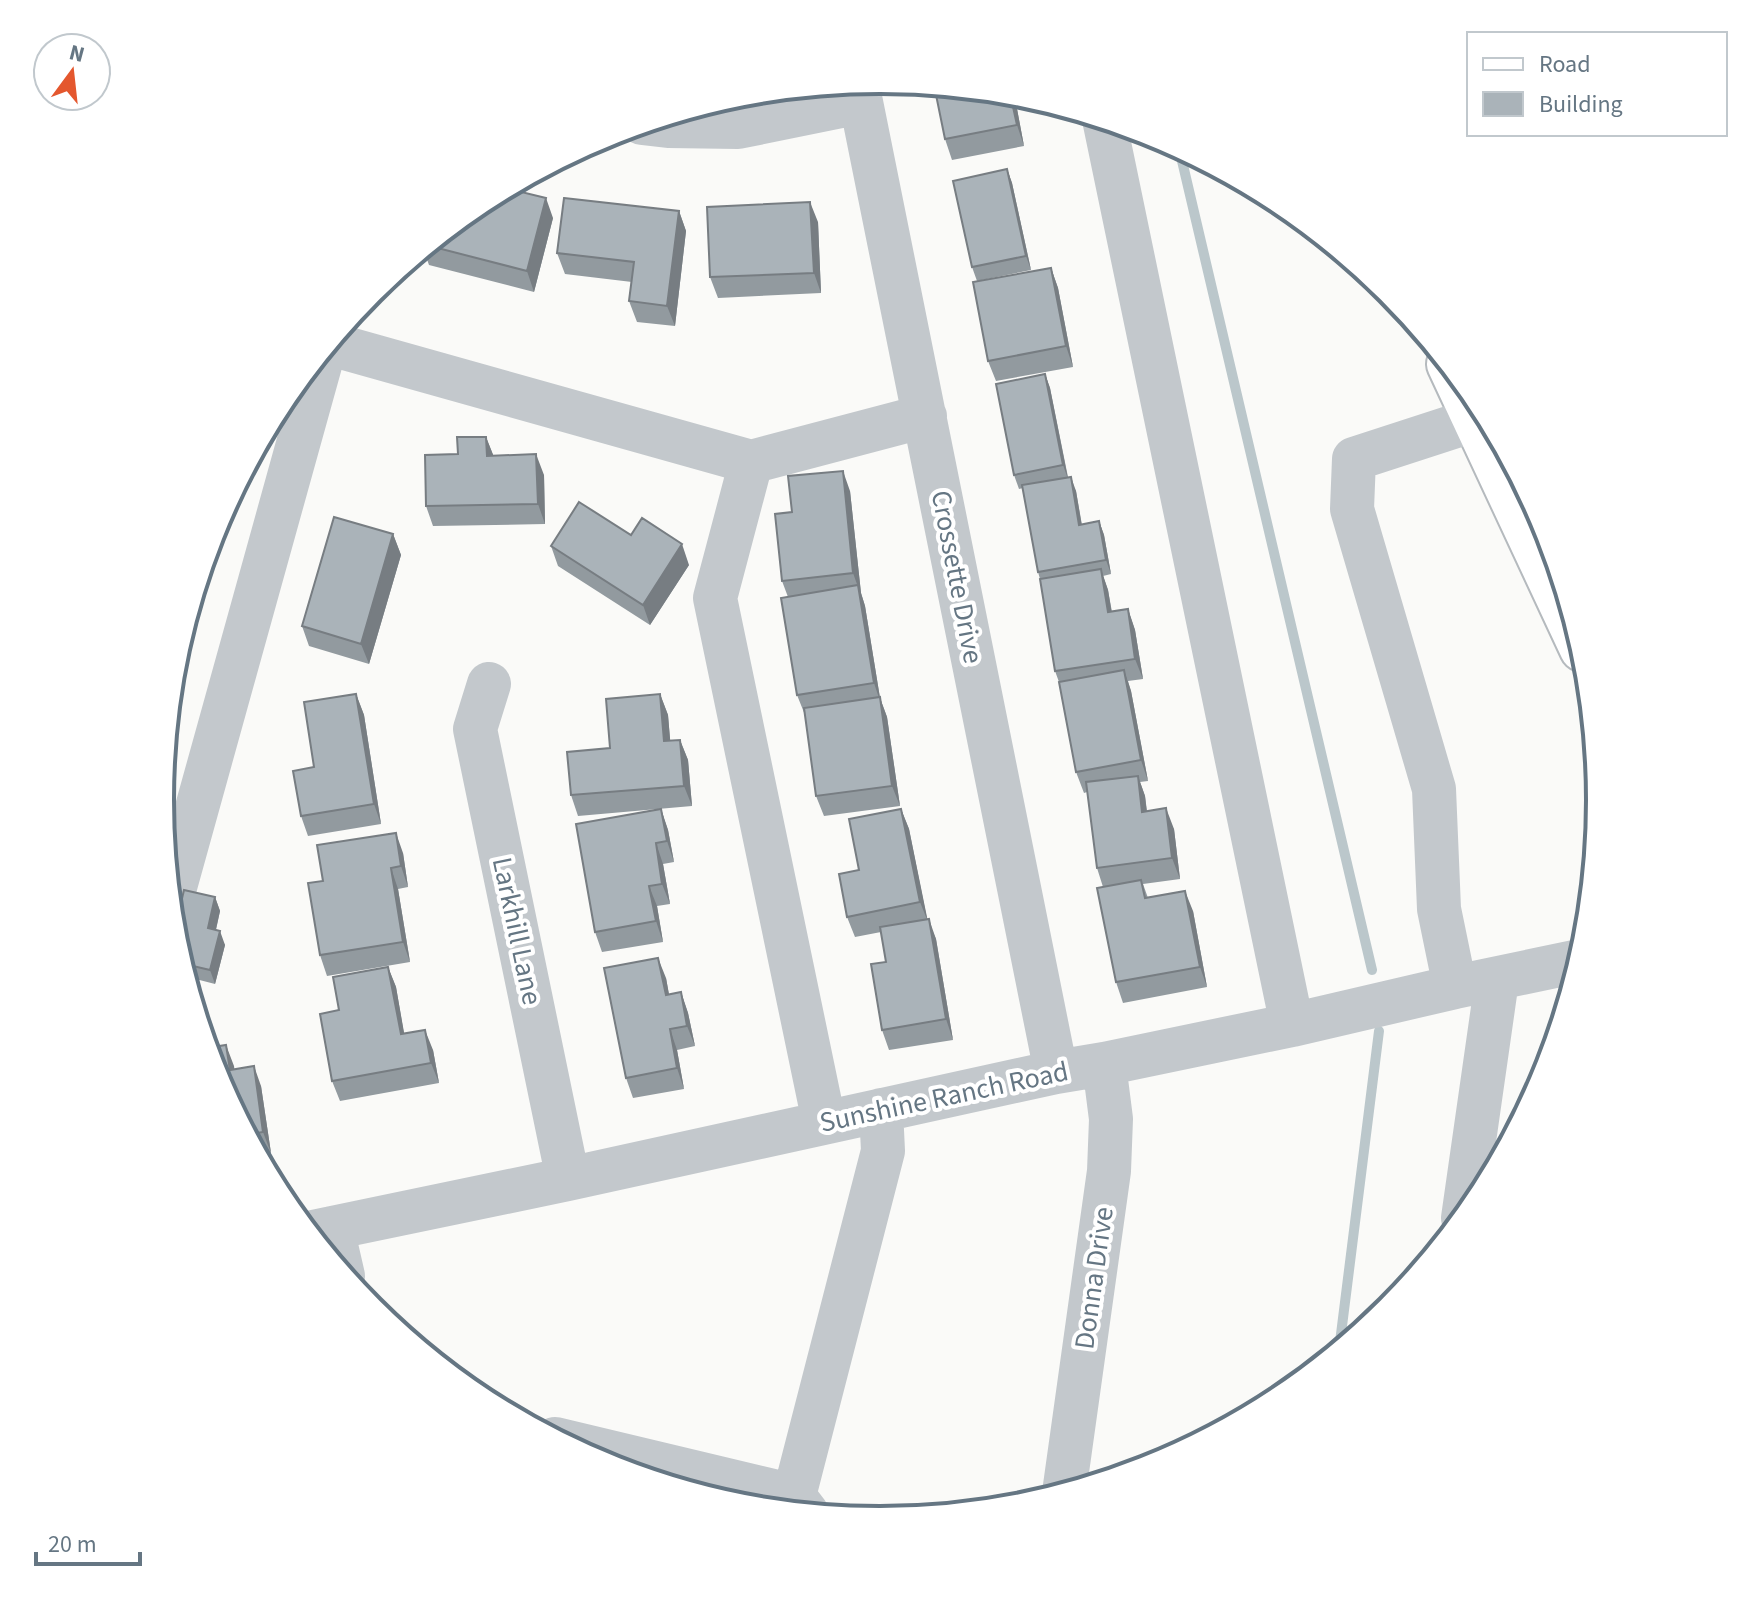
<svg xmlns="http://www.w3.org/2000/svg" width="1759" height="1600" viewBox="0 0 1759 1600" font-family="'Source Sans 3',sans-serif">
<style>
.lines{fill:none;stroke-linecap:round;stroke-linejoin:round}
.stream{stroke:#bbc7cb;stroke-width:10}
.major-casing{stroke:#b5babe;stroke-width:48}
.minor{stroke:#c3c8cc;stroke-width:44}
.major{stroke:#fff;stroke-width:44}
.wall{fill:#929a9f}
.shaded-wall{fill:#777d82}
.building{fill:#aab3b9;stroke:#777d82;stroke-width:2}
.labels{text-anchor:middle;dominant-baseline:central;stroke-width:8;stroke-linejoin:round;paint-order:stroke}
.street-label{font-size:28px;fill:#657683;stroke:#fff}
.rim{fill:none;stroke:#657683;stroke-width:4}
</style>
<rect width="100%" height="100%" fill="#fafaf8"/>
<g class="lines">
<!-- stream -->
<path class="stream" d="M 1179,148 L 1372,970
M 1339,1350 L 1379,1031"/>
<defs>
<path id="major" d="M 1449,364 L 1582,649"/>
</defs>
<!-- major casing -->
<use href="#major" class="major-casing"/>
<!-- minor -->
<path class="minor" d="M 857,82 L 1056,1072
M 1104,119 L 1292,1025
M 642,123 L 668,126 L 738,127 L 861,102
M 327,343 L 751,462 L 925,416
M 751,462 L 715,598 L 824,1122
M 489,684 L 475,729 L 568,1179
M 170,905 L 325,347
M 1455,987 L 1439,909 L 1434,789 L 1352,509 L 1354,459 L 1474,420
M 1463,1218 L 1497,980
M 332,1228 L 343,1276
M 308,1233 L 568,1179 L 1056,1072 L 1104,1064 L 1292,1025 L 1455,987 L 1579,961
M 555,1439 L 794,1496
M 1064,1493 L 1109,1171 L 1111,1119 L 1104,1064
M 807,1513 L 794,1496 L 883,1151 L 881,1110"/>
<!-- major -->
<use href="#major" class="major"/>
</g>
<!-- wall -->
<path class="wall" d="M 1014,93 L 1024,146 L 952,160 L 945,139 Z
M 1007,169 L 1012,183 L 1031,270 L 977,281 L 972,267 Z
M 480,201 L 553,218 L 534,292 L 429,265 L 423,248 Z
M 679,211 L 686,231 L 675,326 L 637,322 L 629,301 L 632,282 L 565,274 L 557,253 Z
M 818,222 L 821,293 L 718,298 L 710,277 Z
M 1051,268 L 1058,288 L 1073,367 L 996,381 L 988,361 Z
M 1045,374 L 1050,388 L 1068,477 L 1076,491 L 1082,525 L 1099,521 L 1104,535 L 1111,574 L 1103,576 L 1108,590 L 1112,612 L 1128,609 L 1135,630 L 1143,679 L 1128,681 L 1131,691 L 1148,781 L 1140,782 L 1145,796 L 1147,811 L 1174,829 L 1180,879 L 1143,884 L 1148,898 L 1193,911 L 1207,987 L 1123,1003 L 1116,982 L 1103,887 L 1097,868 L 1087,792 L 1084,793 L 1076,772 L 1059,682 L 1055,671 L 1040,579 L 1038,572 L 1023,488 L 1019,489 L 1014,475 Z
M 486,437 L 493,455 L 544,475 L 545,524 L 433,526 L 426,506 L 458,454 Z
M 850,491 L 861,593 L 865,606 L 880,698 L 887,717 L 900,806 L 824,816 L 816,796 L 805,715 L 797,695 L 788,597 L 782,581 L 792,512 Z
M 393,534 L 401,555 L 369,664 L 309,646 L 302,626 Z
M 551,546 L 689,565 L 650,625 L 558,566 Z
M 356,694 L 364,715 L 381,824 L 308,836 L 301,816 Z
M 660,694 L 668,715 L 670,740 L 680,740 L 688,760 L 692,806 L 578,816 L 571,795 L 610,748 Z
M 661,809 L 668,830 L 674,862 L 663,864 L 670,904 L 657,906 L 663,942 L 602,952 L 595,932 Z
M 901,809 L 909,829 L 927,919 L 936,939 L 953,1040 L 889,1050 L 882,1030 L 886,962 L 881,932 L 855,937 L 847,917 L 859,870 Z
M 403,853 L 408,887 L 398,889 L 410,962 L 327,976 L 320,955 L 323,881 Z
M 215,897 L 220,911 L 216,930 L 225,945 L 215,984 L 184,976 L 173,940 Z
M 388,967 L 396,987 L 404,1034 L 433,1050 L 439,1083 L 340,1101 L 332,1081 L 339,1010 Z
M 666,978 L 669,995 L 681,992 L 688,1013 L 695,1046 L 677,1050 L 684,1089 L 633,1098 L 626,1078 Z
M 234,1066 L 234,1069 L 261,1086 L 271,1153 L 257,1155 L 214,1075 Z"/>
<!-- shaded-wall -->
<path class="shaded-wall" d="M 1010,93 L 1014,93 L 1024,146 L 1017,125 Z
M 1007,169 L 1012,183 L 1031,270 L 1026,256 Z
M 546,198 L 553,218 L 534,292 L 527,271 Z
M 810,202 L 818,222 L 821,293 L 814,273 Z
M 679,211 L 686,231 L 675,326 L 667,306 Z
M 1051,268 L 1058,288 L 1073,367 L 1066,346 Z
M 1045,374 L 1050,388 L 1068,479 L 1063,465 Z
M 486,437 L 494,457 L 487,456 Z
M 536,454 L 544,475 L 545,524 L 538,504 Z
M 843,471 L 850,491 L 861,593 L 865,606 L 880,698 L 887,717 L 900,806 L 892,786 L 880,701 L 874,683 L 858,587 L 853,573 Z
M 1071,477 L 1076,491 L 1084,539 L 1079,525 Z
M 1099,521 L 1104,535 L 1111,574 L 1106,560 Z
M 393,534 L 401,555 L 369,664 L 361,644 Z
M 682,544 L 689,565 L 650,625 L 643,605 Z
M 1101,569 L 1108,590 L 1115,633 L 1108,612 Z
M 1128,609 L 1135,630 L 1143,679 L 1135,659 Z
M 1124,670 L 1131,691 L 1148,781 L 1141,760 Z
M 356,694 L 364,715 L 381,824 L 374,804 Z
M 660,694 L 668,715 L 672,761 L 664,741 Z
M 680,740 L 688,760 L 692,806 L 684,786 Z
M 1138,776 L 1145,796 L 1149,832 L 1142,812 Z
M 1166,808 L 1174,829 L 1180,879 L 1172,858 Z
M 661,809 L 668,830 L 674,862 L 667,841 Z
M 901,809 L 909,829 L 928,922 L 920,902 Z
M 396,833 L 403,853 L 408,887 L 401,866 Z
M 656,843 L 663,864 L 670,904 L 662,884 Z
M 391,868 L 398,889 L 410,962 L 403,942 Z
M 649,886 L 657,906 L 663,942 L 656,921 Z
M 1185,891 L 1193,911 L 1207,987 L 1200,967 Z
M 215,897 L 220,911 L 213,942 L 208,928 Z
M 929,919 L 936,939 L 953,1040 L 946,1019 Z
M 220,931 L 225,945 L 215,984 L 210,970 Z
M 658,958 L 666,978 L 673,1016 L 666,995 Z
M 388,967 L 396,987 L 408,1055 L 401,1034 Z
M 681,992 L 688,1013 L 695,1046 L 687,1026 Z
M 670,1029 L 677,1050 L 684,1089 L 677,1068 Z
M 425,1030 L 433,1050 L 439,1083 L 431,1063 Z
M 226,1045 L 234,1066 L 237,1090 L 230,1070 Z
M 254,1066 L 261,1086 L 271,1153 L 263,1132 Z"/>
<!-- building -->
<path class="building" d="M 934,85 L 1010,93 L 1017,125 L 945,139 Z
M 1007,169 L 1026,256 L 972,267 L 953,181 Z
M 505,188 L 546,198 L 527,271 L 426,245 L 480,201 Z
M 564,198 L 679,211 L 667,306 L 629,301 L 634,262 L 557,253 Z
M 810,202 L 814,273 L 710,277 L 707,207 Z
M 1051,268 L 1066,346 L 988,361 L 973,282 Z
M 1045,374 L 1063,465 L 1014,475 L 996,384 Z
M 457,437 L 486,437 L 487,456 L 536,454 L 538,504 L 426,506 L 425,455 L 458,454 Z
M 843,471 L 853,573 L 782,581 L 775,514 L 792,512 L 788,476 Z
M 1071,477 L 1079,525 L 1099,521 L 1106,560 L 1038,572 L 1022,485 Z
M 579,502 L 631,535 L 642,518 L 682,544 L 643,605 L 551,546 Z
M 334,517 L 393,534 L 361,644 L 302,626 Z
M 1101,569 L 1108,612 L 1128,609 L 1135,659 L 1055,671 L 1040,579 Z
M 858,585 L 874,683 L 797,695 L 781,598 Z
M 1124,670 L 1141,760 L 1076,772 L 1059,682 Z
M 356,694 L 374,804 L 301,816 L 293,771 L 314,767 L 304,702 Z
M 660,694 L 664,741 L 680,740 L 684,786 L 571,795 L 567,752 L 610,748 L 606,699 Z
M 880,697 L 892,786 L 816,796 L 804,708 Z
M 1138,776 L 1142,812 L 1166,808 L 1172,858 L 1097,868 L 1086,782 Z
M 661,809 L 667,841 L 656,843 L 662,884 L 649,886 L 656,921 L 595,932 L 576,824 Z
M 901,809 L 920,902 L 847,917 L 839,874 L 859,870 L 849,819 Z
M 396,833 L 401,866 L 391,868 L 403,942 L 320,955 L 308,883 L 323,881 L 317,845 Z
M 1141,880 L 1145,898 L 1185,891 L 1200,967 L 1116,982 L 1097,888 Z
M 184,890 L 215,897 L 208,928 L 220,931 L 210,970 L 180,963 L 173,937 Z
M 929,919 L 946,1019 L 882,1030 L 871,964 L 886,962 L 880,927 Z
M 658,958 L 666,995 L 681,992 L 687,1026 L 670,1029 L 677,1068 L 626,1078 L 604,968 Z
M 388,967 L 401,1034 L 425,1030 L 431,1063 L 332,1081 L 320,1014 L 339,1010 L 333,977 Z
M 226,1045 L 230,1070 L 254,1066 L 263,1132 L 246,1135 L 214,1075 L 206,1048 Z"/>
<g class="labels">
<!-- street labels -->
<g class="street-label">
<text transform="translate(957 577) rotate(79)">Crossette Drive</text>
<text transform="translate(517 931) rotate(78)">Larkhill Lane</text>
<text transform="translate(944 1097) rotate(-12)">Sunshine Ranch Road</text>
<text transform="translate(1094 1278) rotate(-82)">Donna Drive</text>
</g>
</g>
<!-- crop -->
<path d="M0 0H1759V1600H0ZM174 800a706 706 0 1 1 1412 0a706 706 0 1 1-1412 0Z" fill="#fff" fill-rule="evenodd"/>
<path class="rim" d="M174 800a706 706 0 1 1 1412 0a706 706 0 1 1-1412 0Z"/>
<!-- legend -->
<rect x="1467" y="32" width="260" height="104" fill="#ffffff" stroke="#c1c8cd" stroke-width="2"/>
<rect x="1483" y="58" width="40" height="12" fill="#ffffff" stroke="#c1c8cd" stroke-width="2"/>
<text x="1539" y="72" font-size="24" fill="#657683">Road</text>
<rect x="1483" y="92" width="40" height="24" fill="#aab3b9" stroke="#c1c8cd" stroke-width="2"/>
<text x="1539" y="112" font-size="24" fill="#657683">Building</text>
<!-- north arrow -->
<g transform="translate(72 72) rotate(15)"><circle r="38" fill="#ffffff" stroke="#c1c8cd" stroke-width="2"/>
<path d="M0-6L14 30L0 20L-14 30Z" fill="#e4572e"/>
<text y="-12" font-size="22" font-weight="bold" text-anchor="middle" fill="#657683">N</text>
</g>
<!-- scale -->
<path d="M36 1552v12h104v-12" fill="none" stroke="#657683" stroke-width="4"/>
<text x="48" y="1552" font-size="24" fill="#657683" stroke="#ffffff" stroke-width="6" paint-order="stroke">20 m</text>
</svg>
